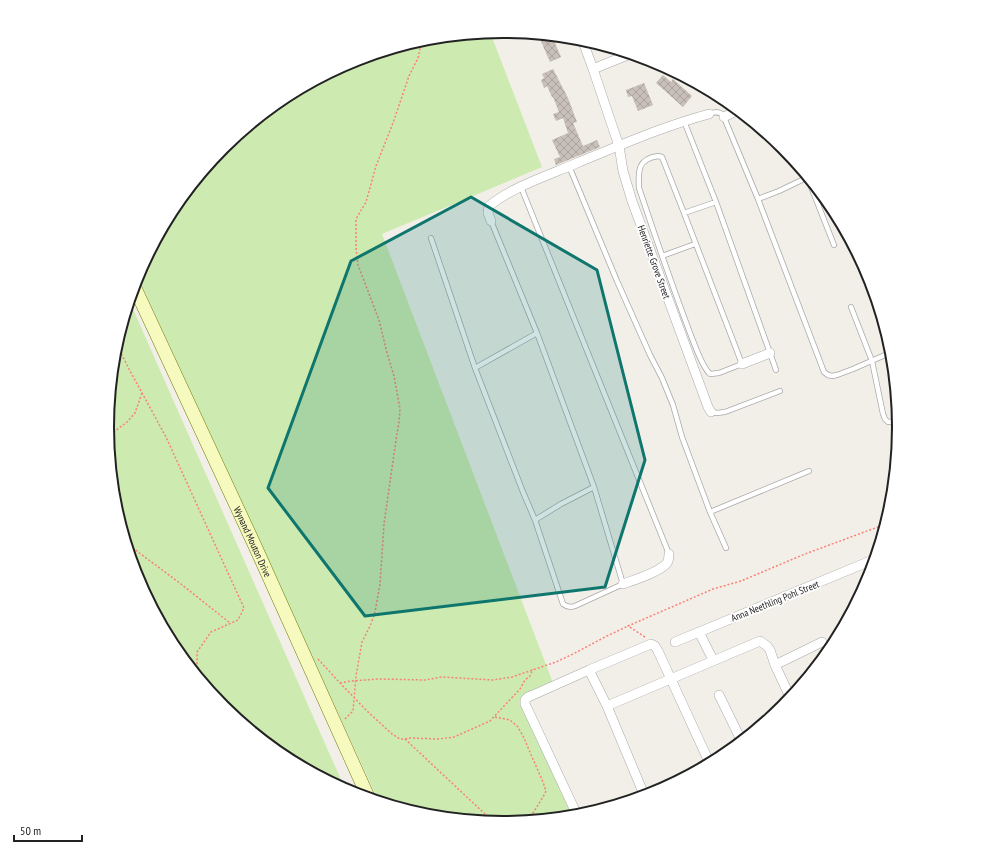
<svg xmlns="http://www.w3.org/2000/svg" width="1006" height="855" viewBox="0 0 1006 855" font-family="'PT Sans Narrow',sans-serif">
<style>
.grass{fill:#cdebb0}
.building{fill:url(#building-cross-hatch)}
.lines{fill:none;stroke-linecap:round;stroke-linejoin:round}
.lane-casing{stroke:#a9a9a9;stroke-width:6}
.street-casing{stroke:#a9a9a9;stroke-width:10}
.secondary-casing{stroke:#707d05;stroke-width:14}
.path{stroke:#fa8072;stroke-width:1.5;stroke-dasharray:2 2;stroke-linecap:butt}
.lane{stroke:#fff;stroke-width:4.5}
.street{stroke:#fff;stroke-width:9}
.secondary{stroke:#f7fabf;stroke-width:13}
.marked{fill:#0f766e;fill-opacity:0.2;stroke:#0f766e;stroke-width:3;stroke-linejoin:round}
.labels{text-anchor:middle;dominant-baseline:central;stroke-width:3.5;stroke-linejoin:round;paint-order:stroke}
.street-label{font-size:10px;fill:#222;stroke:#fff}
.rim{fill:none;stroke:#222;stroke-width:2}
</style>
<defs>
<pattern id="building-cross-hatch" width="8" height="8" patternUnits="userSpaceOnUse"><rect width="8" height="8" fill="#c7bfb8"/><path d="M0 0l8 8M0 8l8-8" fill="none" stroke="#aba49e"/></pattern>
</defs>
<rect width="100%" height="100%" fill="#f2efe9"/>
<!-- grass -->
<path class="grass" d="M 490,32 L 542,167 L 382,234 L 553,683 L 522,698 L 577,817 L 503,824 L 425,816 L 379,802 L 137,275 L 173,207 L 223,147 L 283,98 L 351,61 L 426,39 Z
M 129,300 L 346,791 L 283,757 L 222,708 L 173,648 L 137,579 L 114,505 L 107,427 L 114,350 Z"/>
<!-- building -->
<path class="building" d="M 548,35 L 552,36 L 561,57 L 550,62 L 540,39 Z
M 553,69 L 568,98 L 577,122 L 573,123 L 583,146 L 597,140 L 600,147 L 556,165 L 554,159 L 560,157 L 552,140 L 568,133 L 563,118 L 556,121 L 553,114 L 559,112 L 553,97 L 552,97 L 547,86 L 544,88 L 541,80 L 544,78 L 542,74 Z
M 663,75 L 671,82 L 673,79 L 692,96 L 683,107 L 656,83 Z
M 644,83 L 653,105 L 638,111 L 632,96 L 628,97 L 626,90 Z"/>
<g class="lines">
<defs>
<path id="lane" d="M 709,114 C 714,112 719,111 723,115 L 758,199 L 824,372 L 828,375 L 832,376 L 837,375 L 853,369 L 892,352
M 684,121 L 716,202 L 770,353 L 776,370
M 658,156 L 662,157 L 684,213 L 742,364 L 719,373 L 710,374 C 702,367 694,343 690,333 C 672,285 655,236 639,188 C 638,170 638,159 658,156 Z
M 569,166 L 617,281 L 650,355 L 662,378 L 673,405 L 682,437 L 710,512 L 726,548
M 806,174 L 834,245
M 521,187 L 669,554
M 758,199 L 779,191 L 808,177
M 684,213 L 716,202
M 431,238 L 475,368 L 523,492 L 535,520 L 563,604 C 567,607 570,608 575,606 L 623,584 L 594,487 L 537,333 L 491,221
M 662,256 L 695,244
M 851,307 L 872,361 L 883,414 L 885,419 L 888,422 L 899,421
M 475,368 L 537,333
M 711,412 L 717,413 L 725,412 L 780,391
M 710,512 L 809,471
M 535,520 L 561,504 L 594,487"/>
<path id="street" d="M 582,39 L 593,69 L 619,146 L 623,171 L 632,201 L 708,407 L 711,412
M 593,69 L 630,54
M 724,117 L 738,110
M 491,221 L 488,213 L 489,206 C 512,187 549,175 577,163 C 621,145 664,126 709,114
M 742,364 L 770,353
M 623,584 C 634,580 660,572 667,563 C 669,560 669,557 669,554
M 699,632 L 713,660
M 675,642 L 875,559
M 775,665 L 822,642
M 589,670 L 607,706 L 645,797
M 719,695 L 742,742
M 607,706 L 760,641 L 767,646 L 770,650 L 775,665 L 791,699
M 578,817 L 527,708 L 525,704 L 525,700 L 528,697 L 533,695 L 589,670 L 651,644 L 655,646 L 658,651 L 710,764"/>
<g id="secondary">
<path id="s1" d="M 134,286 L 255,546 L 369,799"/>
</g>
</defs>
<!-- lane casing -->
<use href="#lane" class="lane-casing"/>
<!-- street casing -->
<use href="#street" class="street-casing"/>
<!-- secondary casing -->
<use href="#secondary" class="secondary-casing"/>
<!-- path -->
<path class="path" d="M 116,343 L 129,369 L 166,437 L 244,608 L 238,620 L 211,632 L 197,652 L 197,676
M 107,437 L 127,422 L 135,413 L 142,393
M 126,543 L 181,584 L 230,623
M 645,637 L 628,626 L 713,589 L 741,581 L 805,554 L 886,524
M 318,659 L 340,683 L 367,711 L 392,734 L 400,739 L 405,739 L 410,738 L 438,739 L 454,737 L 490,721 L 520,689 L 525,680 L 530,676 L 533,669
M 340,683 L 351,681 L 379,679 L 425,680 L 441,677 L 493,680 L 512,677 L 556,662 L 573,654 L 605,637 L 628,626
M 495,717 L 510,720 L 518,727 L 524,738 L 532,757 L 543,782 L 546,791 L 543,797 L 533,813 L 534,821
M 345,719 L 353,711 L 356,676 L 362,642 L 371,624 L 375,612 L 380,584 L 384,524 L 396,440 L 399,422 L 400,409 L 394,376 L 387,353 L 379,320 L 358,265 L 356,248 L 356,219 L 366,202 L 376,166 L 393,123 L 409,76 L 418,58 L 422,40
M 405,739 L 485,814 L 493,823"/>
<!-- lane -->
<use href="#lane" class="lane"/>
<!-- street -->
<use href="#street" class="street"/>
<!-- secondary -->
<use href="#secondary" class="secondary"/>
</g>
<!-- marked area -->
<path class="marked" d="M 471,197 L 597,270 L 645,460 L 605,587 L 365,616 L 268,488 L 351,261 Z"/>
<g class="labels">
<!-- street labels -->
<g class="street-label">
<text transform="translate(654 262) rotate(70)">Henriette Grove Street</text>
<text stroke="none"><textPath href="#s1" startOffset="282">Wynand Mouton Drive</textPath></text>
<text transform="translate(775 601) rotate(-22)">Anna Neethling Pohl Street</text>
</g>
</g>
<!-- crop -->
<path d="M0 0H1006V855H0ZM114 427a389 389 0 1 1 778 0a389 389 0 1 1-778 0Z" fill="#fff" fill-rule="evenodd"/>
<path class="rim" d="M114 427a389 389 0 1 1 778 0a389 389 0 1 1-778 0Z"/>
<!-- scale -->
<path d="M14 835v6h68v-6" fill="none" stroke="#222222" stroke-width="2"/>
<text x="20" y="835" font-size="12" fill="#222222" stroke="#ffffff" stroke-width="3" paint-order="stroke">50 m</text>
</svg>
